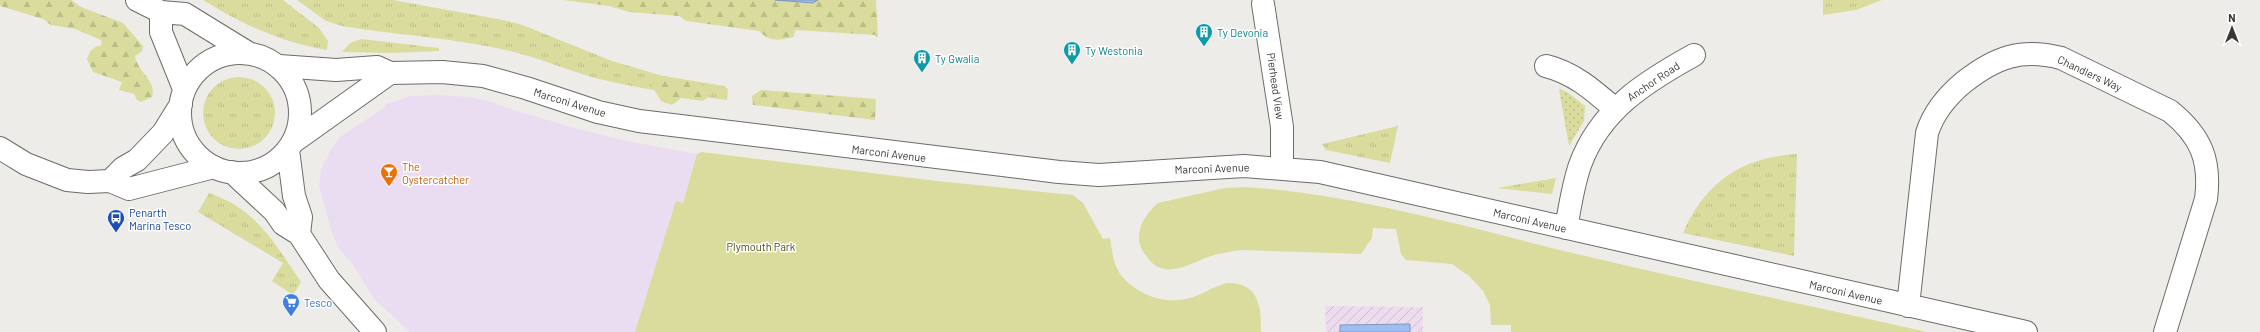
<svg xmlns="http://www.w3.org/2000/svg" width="2260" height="332" viewBox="0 0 2260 332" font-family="Barlow,sans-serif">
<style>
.commercial{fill:#eaddf1}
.industrial{fill:url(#industrial-furrows)}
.grass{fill:url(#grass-tufts)}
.forest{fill:url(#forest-firs)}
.park{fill:#d9dc9c}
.garden{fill:url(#garden-dots)}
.water{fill:#9dbef3;stroke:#7f96ba}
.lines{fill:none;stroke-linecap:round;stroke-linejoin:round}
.minor-casing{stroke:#6c6b67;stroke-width:24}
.tertiary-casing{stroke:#6c6b67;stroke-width:24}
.minor{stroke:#fff;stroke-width:22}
.tertiary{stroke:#fff;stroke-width:22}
.labels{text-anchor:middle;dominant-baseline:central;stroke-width:3;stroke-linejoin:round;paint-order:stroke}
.culture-label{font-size:11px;fill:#0d838f;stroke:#fff;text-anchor:start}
.street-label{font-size:11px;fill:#383736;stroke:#fff}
.food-label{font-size:11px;fill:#c56008;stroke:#fff;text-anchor:start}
.transit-label{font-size:11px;fill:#164399;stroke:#fff;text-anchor:start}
.park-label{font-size:11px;fill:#4a4b0b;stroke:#fff}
.shop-label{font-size:11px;fill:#366cbe;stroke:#fff;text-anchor:start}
</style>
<defs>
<pattern id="industrial-furrows" width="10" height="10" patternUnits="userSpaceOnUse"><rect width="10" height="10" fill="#eddcee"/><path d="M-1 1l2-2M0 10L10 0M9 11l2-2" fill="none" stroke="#ccbdcd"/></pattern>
<pattern id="grass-tufts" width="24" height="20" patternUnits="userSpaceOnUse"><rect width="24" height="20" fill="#d9dc9c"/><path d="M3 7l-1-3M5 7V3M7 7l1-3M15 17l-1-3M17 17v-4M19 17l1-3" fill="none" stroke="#bbbd87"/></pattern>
<pattern id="forest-firs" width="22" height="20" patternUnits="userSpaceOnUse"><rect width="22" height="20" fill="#d9dc9c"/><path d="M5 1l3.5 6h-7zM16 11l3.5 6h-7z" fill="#bbbd87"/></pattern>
<pattern id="garden-dots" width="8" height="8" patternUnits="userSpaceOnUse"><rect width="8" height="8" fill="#d9dc9c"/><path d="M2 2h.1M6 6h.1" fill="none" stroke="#bbbd87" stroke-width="1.8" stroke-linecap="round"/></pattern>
</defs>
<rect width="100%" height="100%" fill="#eeece9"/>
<!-- commercial -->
<path class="commercial" d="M 440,95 L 470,97 L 496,103 L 507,108 L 578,129 L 627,141 L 697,154 L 683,204 L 677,201 L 635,332 L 410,332 L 375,300 L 350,260 L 346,258 L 337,245 L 331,230 L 319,185 L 321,169 L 331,149 L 341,136 L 382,109 L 386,104 L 411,96 Z"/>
<!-- industrial -->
<path class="industrial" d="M 1325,306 L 1423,307 L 1423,332 L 1326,332 Z"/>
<!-- grass -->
<path class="grass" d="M 203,0 L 283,0 L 319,28 L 328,41 L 327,50 C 283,43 241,24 203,0 Z
M 297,0 L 393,0 L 503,20 L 520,24 L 612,61 L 663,76 L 724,86 L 728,89 L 727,100 C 684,95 641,89 599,79 C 569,71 540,58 510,51 C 455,38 397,35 342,26 L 326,21 Z
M 1823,0 L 1882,0 L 1856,10 L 1823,15 Z
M 361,39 L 439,48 L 439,51 L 393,53 L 342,52 L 350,43 Z
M203 113a36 36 0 1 1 72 0a36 36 0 1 1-72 0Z
M 1398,126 L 1390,163 L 1326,150 L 1322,144 Z
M 1797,154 L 1794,256 L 1683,233 C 1705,182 1742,157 1797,154 Z
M 1556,178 L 1552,194 L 1497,188 Z
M 209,193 C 256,209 274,242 301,282 L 293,295 L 272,281 L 283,263 L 198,212 Z"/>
<!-- forest -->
<path class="forest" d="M 0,0 L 71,0 L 81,7 L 123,23 L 143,46 L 142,51 L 135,56 C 137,71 157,81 152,97 L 141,102 L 137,100 L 134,94 L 119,90 L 122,82 L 93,72 L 87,59 C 90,50 93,47 102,45 L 101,40 L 75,29 L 51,25 L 43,19 L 0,6 Z
M 563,0 L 775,0 L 813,3 L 818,0 L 876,0 L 878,38 L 875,35 L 795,30 L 794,37 C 778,40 771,43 759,31 L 686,21 L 679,16 L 629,12 L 609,6 Z
M 663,76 L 695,82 L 709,88 L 711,94 L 703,101 L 681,98 L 672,105 L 661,101 L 651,85 L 655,79 Z
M 761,90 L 876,99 L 875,120 L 753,105 L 752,96 Z"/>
<!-- park -->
<path class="park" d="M 702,152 L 937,181 L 1073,195 L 1083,203 L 1103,239 L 1110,238 C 1112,250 1113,265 1121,275 C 1138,296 1167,306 1193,297 C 1203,294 1211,288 1221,285 C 1228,282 1235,283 1242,285 C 1261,292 1261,314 1261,332 L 635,332 L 676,201 L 683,203 L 697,154 Z
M 1245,187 C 1366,195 1481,232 1598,259 C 1708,285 1818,307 1927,332 L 1511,332 L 1511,325 L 1491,325 L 1490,305 L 1483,291 L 1469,276 L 1452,264 L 1406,260 L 1401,254 L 1396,229 L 1373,228 L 1372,238 L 1361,254 L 1241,250 C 1230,252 1221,253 1211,256 C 1189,263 1165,282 1147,257 C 1143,252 1140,247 1139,240 C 1138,226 1147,212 1158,203 L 1225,188 Z"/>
<!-- garden -->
<path class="garden" d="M 1559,89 L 1567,92 L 1585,106 L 1584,121 L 1569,146 Z"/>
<!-- water -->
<path class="water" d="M 775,0 L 818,0 L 813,3 Z
M 1410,324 L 1410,332 L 1340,332 L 1340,325 Z"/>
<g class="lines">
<defs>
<path id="minor" d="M 1263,4 L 1282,127 L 1282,168
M 279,66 L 336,70 L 377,67 L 390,73 L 442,72 L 483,76 L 526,88 L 598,112 L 639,121 L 1059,172 L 1099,175 L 1244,166 L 1320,172 L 2026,332
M 1546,66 C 1574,73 1593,90 1615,109
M 293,142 L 390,73
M 0,148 L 26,164 L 67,180 L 88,182 L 110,181 L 129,189 L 214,167
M 110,181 L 123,168 L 137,160 L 163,133 L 181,104
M 1566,228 C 1570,207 1573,185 1580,165 C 1600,110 1645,82 1694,55
M 1908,306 L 1927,133 C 1934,111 1947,96 1964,82 C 1996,57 2021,48 2061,58 L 2170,111 C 2201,136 2211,160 2206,199 L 2165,332"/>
<path id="tertiary" d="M 137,0 L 161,12 L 185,14 L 250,54
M 161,12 L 161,32 L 184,89
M180 113a60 60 0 1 1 120 0a60 60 0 1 1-120 0Z
M 288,150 L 294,196 L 301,217 L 299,234
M 232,172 L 274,211 L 283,224 L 299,234 L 329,280 L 375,332"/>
</defs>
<!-- minor casing -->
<use href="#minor" class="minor-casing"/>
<!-- tertiary casing -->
<use href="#tertiary" class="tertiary-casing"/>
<!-- minor -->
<use href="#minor" class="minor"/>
<!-- tertiary -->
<use href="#tertiary" class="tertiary"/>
</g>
<!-- icons -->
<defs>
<symbol id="building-pin" viewBox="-11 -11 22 30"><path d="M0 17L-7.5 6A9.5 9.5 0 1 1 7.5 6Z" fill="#0f9aa8" stroke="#fff"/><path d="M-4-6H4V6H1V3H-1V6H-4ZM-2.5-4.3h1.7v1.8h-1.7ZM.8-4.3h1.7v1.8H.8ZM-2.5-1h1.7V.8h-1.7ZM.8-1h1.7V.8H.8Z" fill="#fff"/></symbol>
<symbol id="bar-pin" viewBox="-11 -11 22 30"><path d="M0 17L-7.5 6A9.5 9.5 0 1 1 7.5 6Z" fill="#e8710a" stroke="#fff"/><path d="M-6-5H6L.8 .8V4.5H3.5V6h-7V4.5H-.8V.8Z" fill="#fff"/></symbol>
<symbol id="bus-pin" viewBox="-11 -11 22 30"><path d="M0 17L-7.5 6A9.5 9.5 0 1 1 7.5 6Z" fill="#1a4fb4" stroke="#fff"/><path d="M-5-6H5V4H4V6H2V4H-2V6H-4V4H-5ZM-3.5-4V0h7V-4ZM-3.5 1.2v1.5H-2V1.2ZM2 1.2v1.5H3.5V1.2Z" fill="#fff"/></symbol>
<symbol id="supermarket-pin" viewBox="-11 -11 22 30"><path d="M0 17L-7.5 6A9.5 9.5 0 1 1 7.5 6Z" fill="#3f7fe0" stroke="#fff"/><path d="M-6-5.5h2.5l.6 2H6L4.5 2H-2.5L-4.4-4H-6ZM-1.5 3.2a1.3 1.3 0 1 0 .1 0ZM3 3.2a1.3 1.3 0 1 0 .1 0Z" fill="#fff"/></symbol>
</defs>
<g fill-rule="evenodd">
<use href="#building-pin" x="1194" y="22" width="20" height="27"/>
<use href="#building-pin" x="1062" y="40" width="20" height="27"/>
<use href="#building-pin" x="912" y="48" width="20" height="27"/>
<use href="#bar-pin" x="379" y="162" width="20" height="27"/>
<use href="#bus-pin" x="106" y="208" width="20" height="27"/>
<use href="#supermarket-pin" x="281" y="292" width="20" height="27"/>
</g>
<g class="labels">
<!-- culture labels -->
<g class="culture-label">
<text x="1217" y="32">Ty Devonia</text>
<text x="1085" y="50">Ty Westonia</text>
<text x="935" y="58">Ty Gwalia</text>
</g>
<!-- street labels -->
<g class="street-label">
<text transform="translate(2090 73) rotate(25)">Chandlers Way</text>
<text transform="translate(1653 81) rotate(-34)">Anchor Road</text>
<text transform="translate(1276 86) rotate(82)">Pierhead View</text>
<text transform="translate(570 102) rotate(17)">Marconi Avenue</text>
<text transform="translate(889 153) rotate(7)">Marconi Avenue</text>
<text transform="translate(1212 168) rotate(-2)">Marconi Avenue</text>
<text transform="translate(1530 220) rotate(13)">Marconi Avenue</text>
<text transform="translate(1846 292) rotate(13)">Marconi Avenue</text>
</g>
<!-- food labels -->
<g class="food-label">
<text x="402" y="166">The<tspan x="402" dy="13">Oystercatcher</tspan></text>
</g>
<!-- transit labels -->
<g class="transit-label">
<text x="129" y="212">Penarth<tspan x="129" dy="13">Marina Tesco</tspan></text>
</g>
<!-- park labels -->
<g class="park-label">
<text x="761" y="246">Plymouth Park</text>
</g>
<!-- shop labels -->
<g class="shop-label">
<text x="304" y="302">Tesco</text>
</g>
</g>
<!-- north arrow -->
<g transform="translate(2232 28)" stroke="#ffffff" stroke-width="3" paint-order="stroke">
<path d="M0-3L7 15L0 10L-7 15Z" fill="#383736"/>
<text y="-6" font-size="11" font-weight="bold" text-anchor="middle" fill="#383736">N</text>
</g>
</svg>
